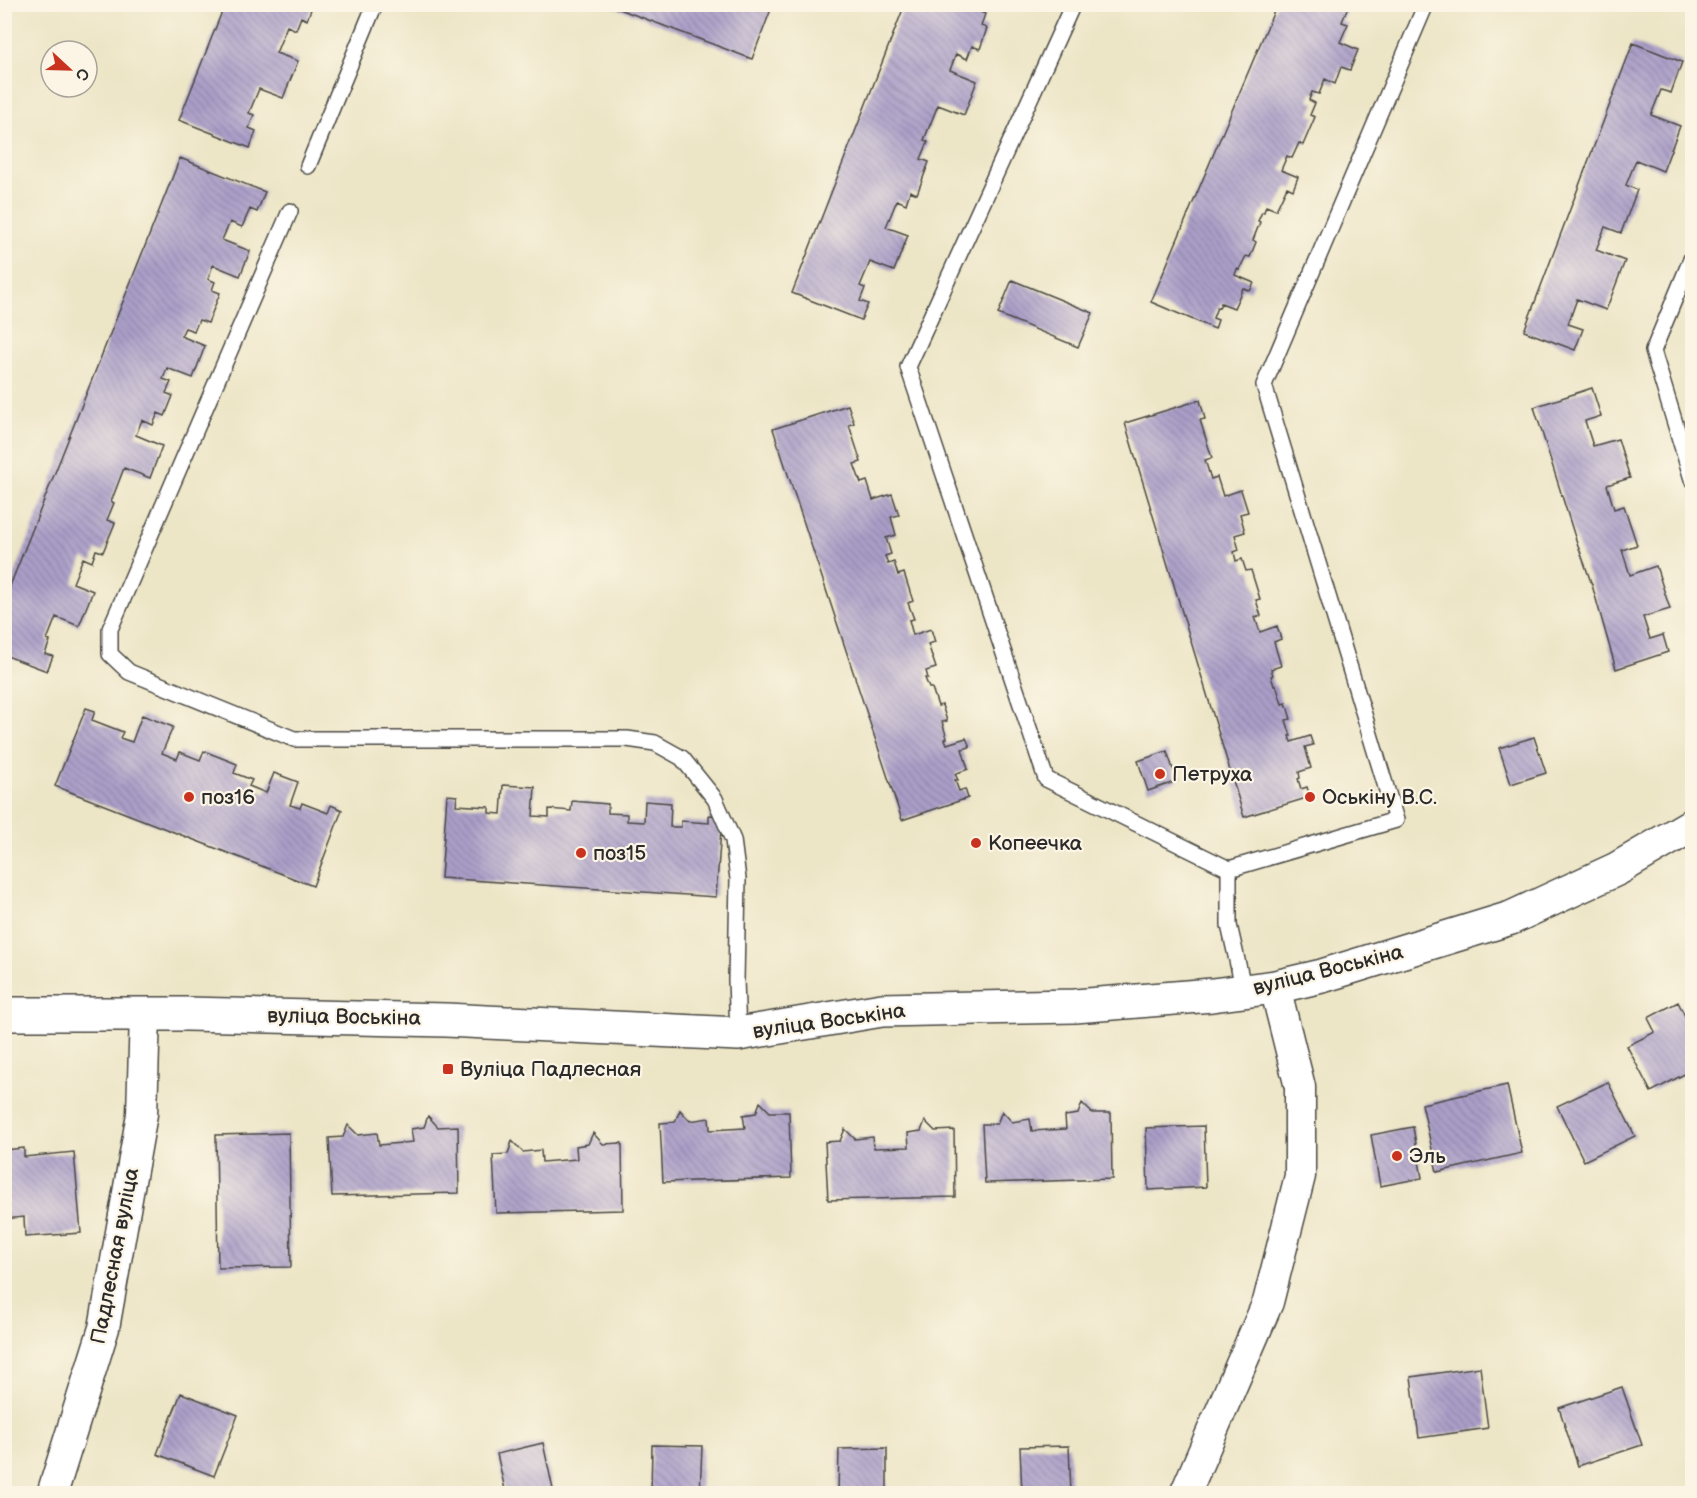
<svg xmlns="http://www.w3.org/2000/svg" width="1697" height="1498" viewBox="0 0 1697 1498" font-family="'Balsamiq Sans',sans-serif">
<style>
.building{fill:url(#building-back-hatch)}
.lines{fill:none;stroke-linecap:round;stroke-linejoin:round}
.lane-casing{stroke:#484742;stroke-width:18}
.street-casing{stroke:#484742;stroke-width:33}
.secondary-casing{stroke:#484742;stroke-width:36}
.lane{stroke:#fff;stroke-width:15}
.street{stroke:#fff;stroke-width:30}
.secondary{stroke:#fff;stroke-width:33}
.poi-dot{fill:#c8321e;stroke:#fcf5e5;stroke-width:2}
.labels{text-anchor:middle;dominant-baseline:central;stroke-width:4.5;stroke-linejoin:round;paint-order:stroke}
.poi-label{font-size:21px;fill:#2b2b2b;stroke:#fcf5e5;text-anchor:start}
.street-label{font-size:21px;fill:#2b2b2b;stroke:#fcf5e5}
</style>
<defs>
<pattern id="building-back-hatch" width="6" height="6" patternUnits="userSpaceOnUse" patternTransform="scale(1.5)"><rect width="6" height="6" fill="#ab9fc9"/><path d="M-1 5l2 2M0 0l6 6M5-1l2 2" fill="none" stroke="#8b82a3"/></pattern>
</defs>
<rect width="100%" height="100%" fill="#fcf5e5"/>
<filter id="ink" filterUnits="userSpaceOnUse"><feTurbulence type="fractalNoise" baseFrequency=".0167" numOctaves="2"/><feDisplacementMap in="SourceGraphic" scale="12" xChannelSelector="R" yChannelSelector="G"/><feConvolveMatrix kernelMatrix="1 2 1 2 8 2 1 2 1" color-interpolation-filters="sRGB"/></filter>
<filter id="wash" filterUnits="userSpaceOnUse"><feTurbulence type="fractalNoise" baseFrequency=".008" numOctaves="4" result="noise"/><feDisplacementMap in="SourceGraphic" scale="24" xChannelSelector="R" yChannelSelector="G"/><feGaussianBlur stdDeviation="1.35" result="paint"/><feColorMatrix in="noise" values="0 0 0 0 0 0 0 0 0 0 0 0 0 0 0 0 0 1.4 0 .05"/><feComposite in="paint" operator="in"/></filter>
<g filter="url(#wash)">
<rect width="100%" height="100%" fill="#ece5c6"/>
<g id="blocks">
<!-- building -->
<path class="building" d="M 225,4 L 313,4 L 307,20 L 301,17 L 296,30 L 287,26 L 276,53 L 298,61 L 283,98 L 259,89 L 249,113 L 254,115 L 249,128 L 256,131 L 250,148 L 179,120 Z
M 606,4 L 773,4 L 752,59 Z
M 905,4 L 979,4 L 976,10 L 985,14 L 981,26 L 987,28 L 980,49 L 972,46 L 967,59 L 956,54 L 950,70 L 977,81 L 964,115 L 938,105 L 924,140 L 928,142 L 921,159 L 929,162 L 917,194 L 910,191 L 906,204 L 897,200 L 886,227 L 908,235 L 894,271 L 870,262 L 860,286 L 865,288 L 860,301 L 868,304 L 861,320 L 792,293 Z
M 1277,4 L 1349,4 L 1342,22 L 1348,24 L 1340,42 L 1358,50 L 1350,70 L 1341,67 L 1335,84 L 1325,79 L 1319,94 L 1312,92 L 1309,100 L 1315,103 L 1310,115 L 1315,117 L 1303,145 L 1299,143 L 1292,158 L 1287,156 L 1281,170 L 1298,177 L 1293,190 L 1287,187 L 1276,210 L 1266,206 L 1264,212 L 1262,212 L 1258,221 L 1260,222 L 1253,240 L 1256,242 L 1250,257 L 1246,256 L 1239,270 L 1237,269 L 1235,275 L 1254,283 L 1250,291 L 1243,288 L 1234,308 L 1221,303 L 1219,308 L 1217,307 L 1213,318 L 1218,320 L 1215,329 L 1151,302 Z
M 1633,43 L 1682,62 L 1671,93 L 1661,90 L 1651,115 L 1680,126 L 1663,171 L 1636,160 L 1626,185 L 1637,190 L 1621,233 L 1605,227 L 1596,250 L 1625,261 L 1606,310 L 1577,299 L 1568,324 L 1583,329 L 1575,350 L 1524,331 Z
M 180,158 L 265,192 L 257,212 L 250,209 L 242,227 L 230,222 L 222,240 L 250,251 L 240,276 L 213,265 L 208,279 L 215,282 L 212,290 L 220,293 L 208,323 L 199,320 L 194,331 L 185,328 L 181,336 L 205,346 L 193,378 L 167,368 L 163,379 L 171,382 L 166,393 L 173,396 L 165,416 L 158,413 L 153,425 L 142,420 L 136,435 L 162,446 L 150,478 L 124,468 L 111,502 L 114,503 L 107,520 L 115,523 L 103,552 L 96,550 L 92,562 L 83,558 L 73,583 L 93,591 L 79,626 L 56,617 L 47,640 L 50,641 L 45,654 L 53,656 L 47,671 L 4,655 L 4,601 Z
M 1012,280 L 1093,313 L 1078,347 L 998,314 Z
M 1592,388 L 1601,416 L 1585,421 L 1593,446 L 1618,439 L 1630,478 L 1607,485 L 1614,509 L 1624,506 L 1637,545 L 1622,550 L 1630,575 L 1656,566 L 1670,609 L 1643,617 L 1650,639 L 1663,635 L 1668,652 L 1616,669 L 1592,585 L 1574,534 L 1534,407 Z
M 1200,400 L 1205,419 L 1200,420 L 1212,458 L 1205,460 L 1211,479 L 1217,477 L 1223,496 L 1241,490 L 1248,512 L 1240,514 L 1245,532 L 1235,535 L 1239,550 L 1234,552 L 1236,561 L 1242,559 L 1246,571 L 1251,570 L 1260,599 L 1256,600 L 1261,616 L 1255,617 L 1260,632 L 1277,626 L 1281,639 L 1274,642 L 1281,666 L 1271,669 L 1273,675 L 1271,676 L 1274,686 L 1276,685 L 1282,704 L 1286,703 L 1291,719 L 1286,720 L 1291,736 L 1289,736 L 1291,742 L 1310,736 L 1313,745 L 1305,747 L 1311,768 L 1299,772 L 1300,778 L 1298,779 L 1301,789 L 1307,787 L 1310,797 L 1244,817 L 1125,423 Z
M 848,405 L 854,423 L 849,425 L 861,462 L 854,464 L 861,483 L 867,481 L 873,500 L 892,494 L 899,515 L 891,517 L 896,535 L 886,538 L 891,554 L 885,556 L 888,564 L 894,562 L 898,575 L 904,573 L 913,601 L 908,603 L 914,619 L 909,620 L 913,635 L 931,629 L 935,642 L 928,644 L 936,668 L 926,671 L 928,678 L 925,678 L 929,688 L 932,688 L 938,706 L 942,705 L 947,721 L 942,722 L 947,738 L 945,739 L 947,744 L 966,738 L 970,747 L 962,749 L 968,769 L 955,774 L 958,780 L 955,780 L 959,791 L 965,789 L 968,798 L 902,820 L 773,429 Z
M 86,708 L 95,711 L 92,720 L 123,732 L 120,738 L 132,742 L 142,715 L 173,727 L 162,753 L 177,759 L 180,752 L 200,760 L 204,751 L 237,764 L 234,773 L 252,780 L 249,786 L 266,793 L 274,773 L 298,782 L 290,805 L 300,808 L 302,803 L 328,813 L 331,805 L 342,810 L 313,886 L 55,786 Z
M 1534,737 L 1546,773 L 1511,784 L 1499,748 Z
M 1167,751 L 1177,781 L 1148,791 L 1138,761 Z
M 503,785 L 535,787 L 533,816 L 549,817 L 549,809 L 571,811 L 572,801 L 608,804 L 608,813 L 627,814 L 627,821 L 644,822 L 645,801 L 671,803 L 670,827 L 681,827 L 681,821 L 709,823 L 709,815 L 722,816 L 716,897 L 441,878 L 447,795 L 457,796 L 456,805 L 489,807 L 489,813 L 501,814 Z
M 1678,1002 L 1692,1030 L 1692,1070 L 1651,1092 L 1627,1046 L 1655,1032 L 1648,1018 Z
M 1608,1082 L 1635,1136 L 1584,1161 L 1557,1106 Z
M 1507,1085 L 1522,1153 L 1437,1172 L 1422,1104 Z
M 760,1102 L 770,1112 L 789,1112 L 791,1178 L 663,1182 L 660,1123 L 675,1122 L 680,1110 L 690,1121 L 709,1118 L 710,1130 L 745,1128 L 743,1115 L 756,1113 Z
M 1082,1103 L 1092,1113 L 1111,1113 L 1112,1179 L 985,1183 L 982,1124 L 997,1124 L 1002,1111 L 1012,1122 L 1030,1119 L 1032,1131 L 1066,1129 L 1065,1116 L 1078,1114 Z
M 428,1116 L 438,1127 L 458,1126 L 459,1193 L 332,1196 L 329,1138 L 343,1137 L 348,1125 L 358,1135 L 377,1133 L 379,1145 L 413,1142 L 411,1129 L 424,1127 Z
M 925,1121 L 935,1131 L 954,1130 L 955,1197 L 828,1200 L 825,1142 L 840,1141 L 845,1129 L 855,1139 L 873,1137 L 874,1148 L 909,1147 L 908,1133 L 921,1131 Z
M 1204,1126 L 1206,1187 L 1148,1190 L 1146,1128 Z
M 1413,1127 L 1422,1178 L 1380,1186 L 1371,1135 Z
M 289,1133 L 291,1267 L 218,1268 L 216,1135 Z
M 593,1133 L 603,1144 L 622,1143 L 623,1210 L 496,1213 L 493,1155 L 508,1154 L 512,1141 L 523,1152 L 541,1150 L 542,1162 L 577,1159 L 576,1146 L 588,1144 Z
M 24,1148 L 24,1157 L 74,1152 L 81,1233 L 25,1237 L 24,1217 L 4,1219 L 4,1150 Z
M 1480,1367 L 1488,1428 L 1419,1438 L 1411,1377 Z
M 1622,1387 L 1642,1445 L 1578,1466 L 1559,1408 Z
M 181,1393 L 238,1415 L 214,1476 L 157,1454 Z
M 543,1443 L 554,1494 L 506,1494 L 497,1454 Z
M 652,1445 L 702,1446 L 700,1494 L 651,1494 Z
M 1069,1446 L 1071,1494 L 1022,1494 L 1020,1447 Z
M 887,1448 L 887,1494 L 838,1494 L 839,1449 Z"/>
</g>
</g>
<g filter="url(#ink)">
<use href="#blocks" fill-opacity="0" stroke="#484742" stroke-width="1.5"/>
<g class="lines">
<defs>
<path id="lane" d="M 1073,4 L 908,367 L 1046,779 L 1229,869
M 308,166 L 375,4
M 290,211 L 110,629 L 110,654 L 129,672 L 294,739 L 627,739 L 655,743 L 682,758 L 715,799 L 733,840 L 738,879 L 736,980 L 738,1034
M 1692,257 L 1653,351 L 1692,479
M 1244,991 L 1229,925 L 1229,869 L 1396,820 L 1264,385 L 1426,4"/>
<path id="street" d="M 52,1494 L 104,1328 L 142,1114 L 145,1014
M 1185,1494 L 1268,1302 L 1300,1176 L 1300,1087 L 1275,987"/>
<path id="secondary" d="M 4,1014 L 187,1014 L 446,1020 L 738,1034 L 882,1010 L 1075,1006 L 1212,995 L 1275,987 L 1322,976 L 1511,918 L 1617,869 L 1692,825"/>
</defs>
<!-- lane casing -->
<use href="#lane" class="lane-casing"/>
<!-- street casing -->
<use href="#street" class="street-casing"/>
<!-- secondary casing -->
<use href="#secondary" class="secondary-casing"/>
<!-- lane -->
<use href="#lane" class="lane"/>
<!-- street -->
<use href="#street" class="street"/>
<!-- secondary -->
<use href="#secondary" class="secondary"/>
</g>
</g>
<!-- markers -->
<g class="poi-dot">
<circle cx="1160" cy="774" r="6"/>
<circle cx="189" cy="797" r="6"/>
<circle cx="1310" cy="797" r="6"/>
<circle cx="976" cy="843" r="6"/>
<circle cx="581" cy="853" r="6"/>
<rect x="442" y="1063" width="12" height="12" rx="3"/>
<circle cx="1397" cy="1156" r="6"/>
</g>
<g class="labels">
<!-- poi labels -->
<g class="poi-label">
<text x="1172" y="774">Петруха</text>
<text x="201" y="797">поз16</text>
<text x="1322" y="797">Оськіну В.С.</text>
<text x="988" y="843">Копеечка</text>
<text x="593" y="853">поз15</text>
<text x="460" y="1069">Вуліца Падлесная</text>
<text x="1409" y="1156">Эль</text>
</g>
<!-- street labels -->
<g class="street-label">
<text transform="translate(1328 970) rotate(-14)">вуліца Воськіна</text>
<text transform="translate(344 1017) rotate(1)">вуліца Воськіна</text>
<text transform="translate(829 1021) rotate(-8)">вуліца Воськіна</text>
<text transform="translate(115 1256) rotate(-79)">Падлесная вуліца</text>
</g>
</g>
<!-- margin -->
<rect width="1697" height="1498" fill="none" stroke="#fcf5e5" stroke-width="24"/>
<!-- north arrow -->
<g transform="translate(69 69) rotate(112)"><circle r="28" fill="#fcf5e5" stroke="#a8a49b" stroke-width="1.5"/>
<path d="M0-4.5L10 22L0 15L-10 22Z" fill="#c8321e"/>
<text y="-9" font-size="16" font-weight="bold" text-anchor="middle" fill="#2b2b2b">С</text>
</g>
</svg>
